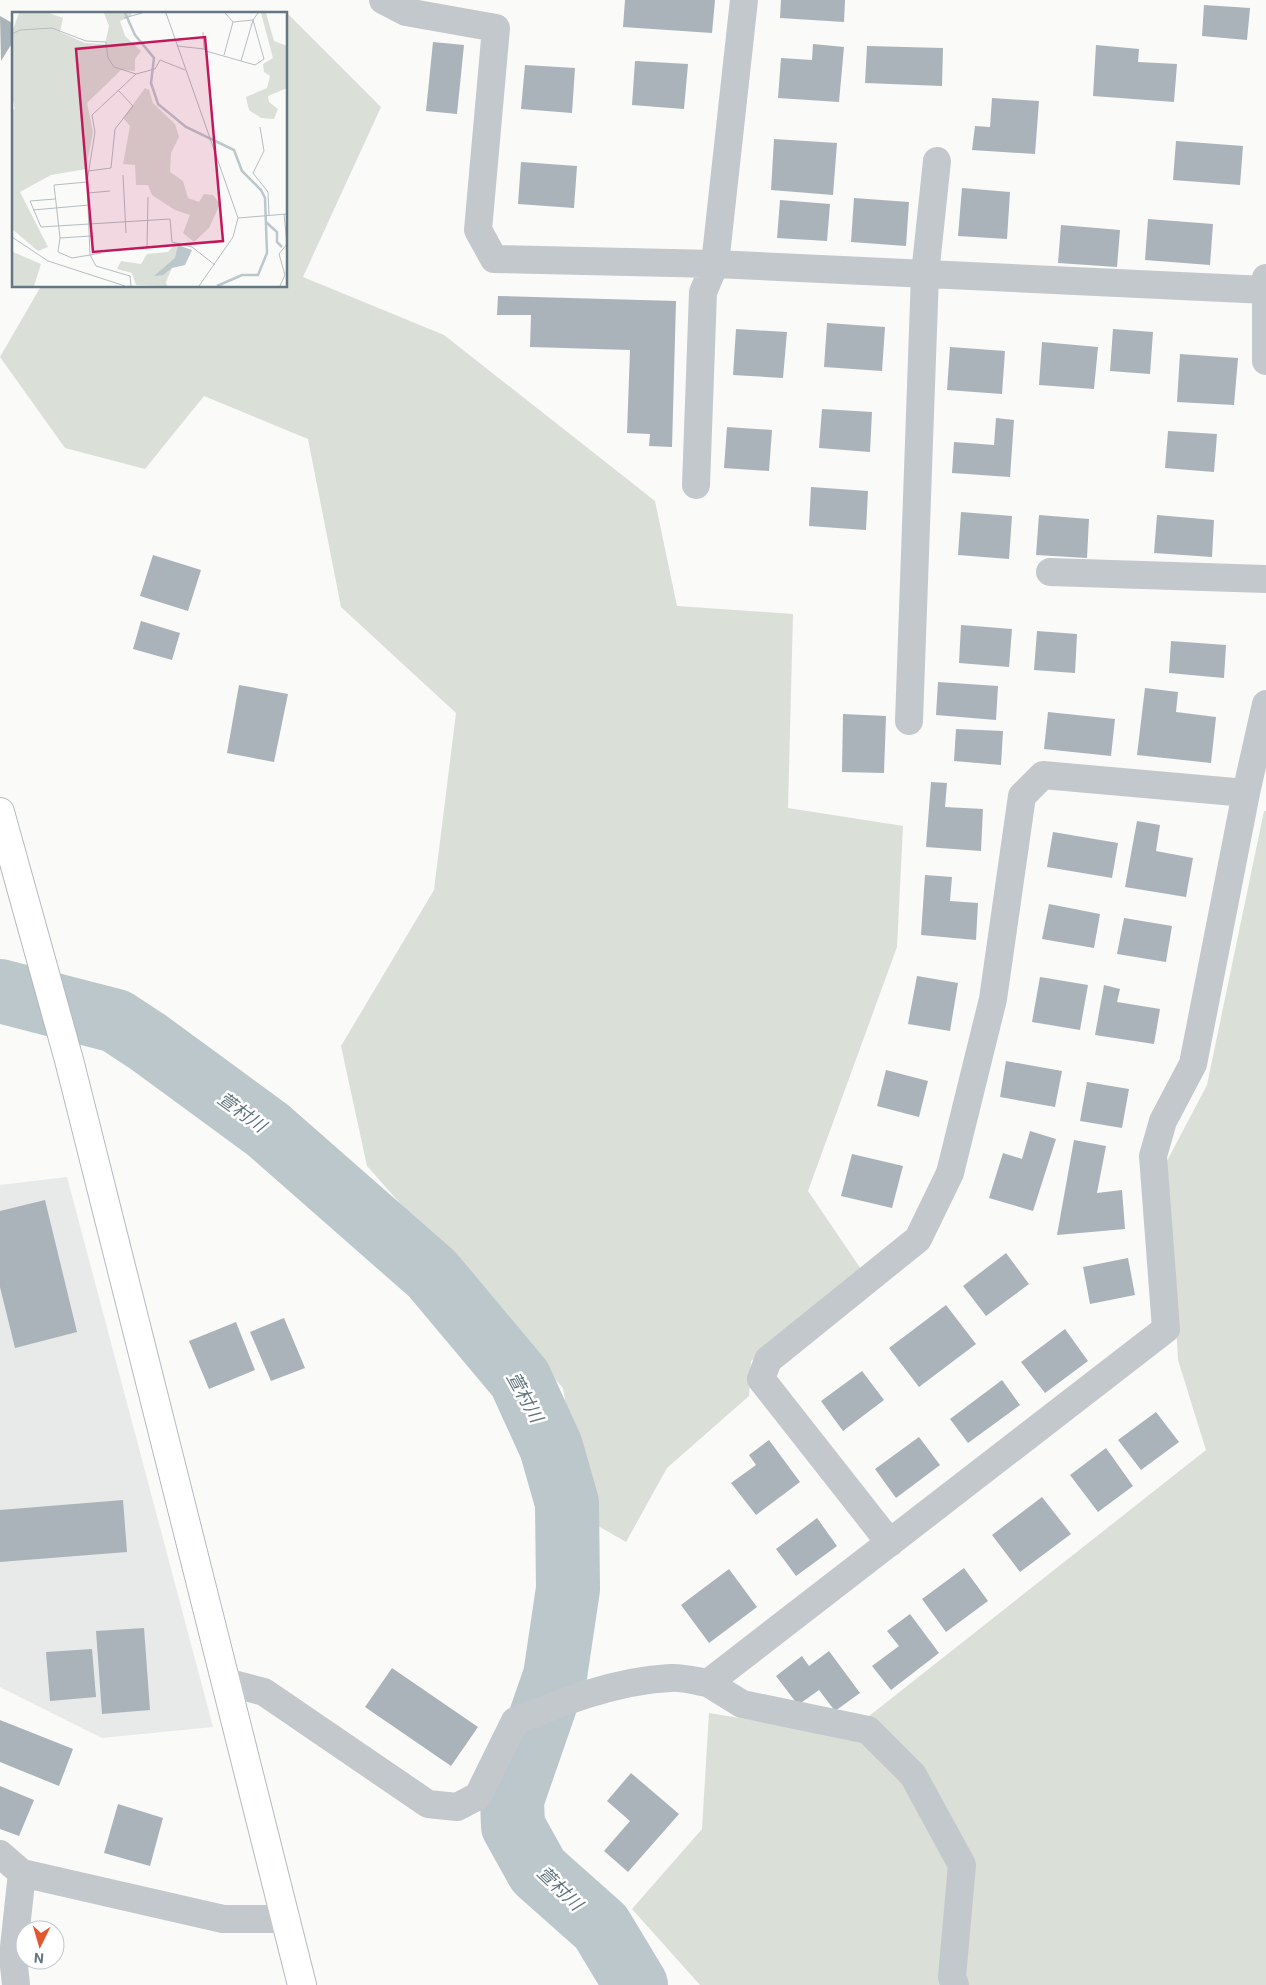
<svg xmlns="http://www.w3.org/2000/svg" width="1266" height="1985" viewBox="0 0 1266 1985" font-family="Roboto,'Noto Sans JP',sans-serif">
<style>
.built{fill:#e8e9e9}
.green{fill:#dadfd7}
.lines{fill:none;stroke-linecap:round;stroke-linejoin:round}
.river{stroke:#bbc7cb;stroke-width:64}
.building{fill:#aab3b9}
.secondary-casing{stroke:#b3babf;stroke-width:30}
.street{stroke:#c3c8cc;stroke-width:28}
.secondary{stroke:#fff;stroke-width:28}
.labels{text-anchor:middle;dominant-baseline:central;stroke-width:5;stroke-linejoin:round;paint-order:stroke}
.water-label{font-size:18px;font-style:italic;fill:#60757c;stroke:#fff}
.inset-river{fill:none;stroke:#bbc7cb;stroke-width:2.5}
.inset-road{fill:none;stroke:#b5bdc2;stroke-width:1}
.view{fill:#c2185b;fill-opacity:0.15;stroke:#c2185b;stroke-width:2.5}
.inset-edge{fill:none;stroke:#657683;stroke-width:2.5}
</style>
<rect width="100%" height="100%" fill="#fafaf8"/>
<!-- built -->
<path class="built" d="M 67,1177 L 213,1727 L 102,1738 L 0,1687 L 0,1185 Z"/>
<!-- green -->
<path class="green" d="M 287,13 L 381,107 L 303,277 L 444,335 L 655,501 L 677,606 L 793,614 L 788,808 L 903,826 L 897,947 L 808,1191 L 863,1272 L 751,1361 L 749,1396 L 667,1468 L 626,1542 L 586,1519 L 563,1388 L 367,1166 L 341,1046 L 434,890 L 456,713 L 341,607 L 308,439 L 204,396 L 145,469 L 65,448 L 0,357 L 41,286 L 286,286 Z
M 1264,811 L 1266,811 L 1266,1985 L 700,1985 L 632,1909 L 702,1829 L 709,1713 L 845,1735 L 1206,1450 L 1178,1360 L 1167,1161 L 1207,1085 Z"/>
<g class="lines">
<!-- river -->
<path class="river" d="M 0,991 L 116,1021 L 148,1042 L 268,1130 L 432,1274 L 520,1379 L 551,1447 L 567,1503 L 568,1589 L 555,1676 L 512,1800 L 513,1826 L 538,1871 L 601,1927 L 636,1985"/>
</g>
<!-- building -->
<path class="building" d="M 625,0 L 715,0 L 712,33 L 623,27 Z
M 781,0 L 845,0 L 844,22 L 780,18 Z
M 1204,5 L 1250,8 L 1247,40 L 1202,36 Z
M 0,16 L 14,24 L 14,40 L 1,61 Z
M 433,42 L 464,45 L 457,114 L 426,111 Z
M 813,44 L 844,47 L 839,102 L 778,98 L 781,58 L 812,60 Z
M 1096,45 L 1139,49 L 1138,62 L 1177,64 L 1174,102 L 1093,96 Z
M 867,46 L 943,48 L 942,86 L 865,83 Z
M 635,61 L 688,64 L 684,109 L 632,105 Z
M 525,65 L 575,68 L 572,113 L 521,109 Z
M 992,98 L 1039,101 L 1035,154 L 972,150 L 975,126 L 990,127 Z
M 774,139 L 837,143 L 833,195 L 771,190 Z
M 1176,141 L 1243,146 L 1240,185 L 1173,180 Z
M 521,162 L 577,166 L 574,208 L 518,204 Z
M 962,188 L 1010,192 L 1007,239 L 958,236 Z
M 854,198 L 909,202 L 906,246 L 851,242 Z
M 780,200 L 830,204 L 827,241 L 777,238 Z
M 1148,219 L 1213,224 L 1210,265 L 1145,260 Z
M 1061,225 L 1120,230 L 1117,267 L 1058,263 Z
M 498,296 L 676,301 L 672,447 L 649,446 L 650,434 L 627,433 L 630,350 L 530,347 L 531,315 L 497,315 Z
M 827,323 L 885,327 L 882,371 L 824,367 Z
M 736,329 L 787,332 L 783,378 L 733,375 Z
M 1113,329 L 1153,332 L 1150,374 L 1110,371 Z
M 1042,342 L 1098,347 L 1094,389 L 1039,385 Z
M 950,347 L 1005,351 L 1002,394 L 947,390 Z
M 1180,354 L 1238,358 L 1234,405 L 1177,402 Z
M 822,409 L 872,412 L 870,452 L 819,448 Z
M 996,418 L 1014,420 L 1010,477 L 952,473 L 954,442 L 994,445 Z
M 727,427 L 772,430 L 769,471 L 724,468 Z
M 1168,431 L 1217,434 L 1214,472 L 1165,468 Z
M 811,487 L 868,491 L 866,530 L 809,526 Z
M 961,512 L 1012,516 L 1009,559 L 958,555 Z
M 1039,515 L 1089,519 L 1087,558 L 1036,555 Z
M 1157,515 L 1214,520 L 1212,557 L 1154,553 Z
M 153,555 L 201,570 L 188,611 L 140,596 Z
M 141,621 L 180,633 L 172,660 L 133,649 Z
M 961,625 L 1012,629 L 1009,667 L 959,663 Z
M 1037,631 L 1077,634 L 1075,673 L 1034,670 Z
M 1171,641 L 1226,645 L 1224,678 L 1169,673 Z
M 938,682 L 998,686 L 996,720 L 936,715 Z
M 239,685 L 288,694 L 274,762 L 227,753 Z
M 1145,688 L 1178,692 L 1176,712 L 1216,717 L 1211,763 L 1137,755 Z
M 1048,712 L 1115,719 L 1111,756 L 1044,749 Z
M 843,714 L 886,716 L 884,773 L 842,772 Z
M 956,729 L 1003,731 L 1001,765 L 954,761 Z
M 931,782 L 947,783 L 945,807 L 983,809 L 981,851 L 926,847 Z
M 1137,821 L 1160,825 L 1156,851 L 1193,858 L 1186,897 L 1125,887 Z
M 1053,832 L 1118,843 L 1112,878 L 1047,867 Z
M 925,875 L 952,877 L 950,901 L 978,903 L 976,940 L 921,935 Z
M 1049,904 L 1100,914 L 1094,948 L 1042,939 Z
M 1124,918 L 1172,926 L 1166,962 L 1117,954 Z
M 917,976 L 958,983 L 950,1031 L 908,1024 Z
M 1040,977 L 1088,985 L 1080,1030 L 1032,1022 Z
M 1104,985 L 1120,989 L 1117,1002 L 1160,1009 L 1154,1044 L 1095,1035 Z
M 1006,1061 L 1062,1071 L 1055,1107 L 1000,1097 Z
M 886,1070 L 928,1081 L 919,1117 L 877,1106 Z
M 1087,1082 L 1129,1089 L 1122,1128 L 1080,1121 Z
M 1030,1131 L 1056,1139 L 1033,1211 L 989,1198 L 1003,1153 L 1022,1159 Z
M 1074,1140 L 1106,1146 L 1097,1193 L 1122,1190 L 1125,1229 L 1057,1235 Z
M 852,1154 L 903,1166 L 892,1208 L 841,1196 Z
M 45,1200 L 77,1332 L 15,1348 L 0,1287 L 0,1211 Z
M 1006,1253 L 1029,1284 L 986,1316 L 963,1286 Z
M 1128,1258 L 1135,1295 L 1090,1304 L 1083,1267 Z
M 946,1305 L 976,1344 L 919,1387 L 889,1348 Z
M 284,1318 L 305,1368 L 271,1381 L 250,1332 Z
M 236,1322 L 255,1370 L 209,1389 L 189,1341 Z
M 1065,1329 L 1088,1361 L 1045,1393 L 1021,1362 Z
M 862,1371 L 884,1400 L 843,1431 L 821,1401 Z
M 1002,1380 L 1020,1405 L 968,1443 L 950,1419 Z
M 1156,1412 L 1179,1442 L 1141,1470 L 1118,1440 Z
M 919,1437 L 940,1465 L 896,1498 L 875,1469 Z
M 769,1440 L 800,1482 L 756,1515 L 731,1483 L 756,1465 L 749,1455 Z
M 1106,1448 L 1133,1486 L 1098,1512 L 1070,1475 Z
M 1042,1497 L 1071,1534 L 1020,1572 L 992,1535 Z
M 123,1500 L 127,1552 L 0,1562 L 0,1510 Z
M 817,1518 L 837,1546 L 796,1576 L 776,1549 Z
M 964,1568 L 988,1601 L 946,1632 L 922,1599 Z
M 729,1569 L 757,1607 L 709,1643 L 681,1605 Z
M 910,1614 L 939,1653 L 891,1690 L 872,1666 L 899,1646 L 887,1631 Z
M 144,1628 L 150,1710 L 102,1714 L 96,1631 Z
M 92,1649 L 96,1697 L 50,1701 L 46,1652 Z
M 829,1651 L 860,1693 L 835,1711 L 819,1690 L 798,1705 L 776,1676 L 802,1656 L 809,1666 Z
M 392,1668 L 478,1727 L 451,1766 L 365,1707 Z
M 0,1720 L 73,1749 L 59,1786 L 0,1762 Z
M 631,1773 L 679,1814 L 628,1872 L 604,1851 L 630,1821 L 607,1801 Z
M 0,1786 L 34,1800 L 19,1836 L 0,1829 Z
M 118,1804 L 163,1818 L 150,1866 L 104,1853 Z"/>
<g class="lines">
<defs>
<path id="secondary" d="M 0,812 L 69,1060 L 302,1985"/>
</defs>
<!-- secondary casing -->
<use href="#secondary" class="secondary-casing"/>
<!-- street -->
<path class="street" d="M 383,0 L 406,12 L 496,28 L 478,230 L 494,259 L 715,264 L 1266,290
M 1266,278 L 1266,361
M 696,485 L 703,292 L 715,264 L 744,0
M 1050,572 L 1266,579
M 909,721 L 925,274 L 937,161
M 890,1543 L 761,1379 L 768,1360 L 918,1239 L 950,1173 L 993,999 L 1022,796 L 1043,775 L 1246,793
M 226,1682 L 264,1692 L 428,1804 L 457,1807 L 478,1796 L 515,1721 C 565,1701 615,1681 670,1678 C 682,1677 696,1681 708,1683 L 1166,1329 L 1153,1156 L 1163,1121 L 1193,1064 L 1246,793 L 1266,704
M 708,1683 L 742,1704 L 868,1730 L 913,1775 L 962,1865 L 952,1977 L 955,1985
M 0,1854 L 22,1873 L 223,1919 L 286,1919
M 16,1985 L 13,1956 L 22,1873"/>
<!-- secondary -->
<use href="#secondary" class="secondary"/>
</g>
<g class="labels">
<!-- water labels -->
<g class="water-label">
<text transform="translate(242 1112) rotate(36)">萱村川</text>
<text transform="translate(525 1397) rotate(61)">萱村川</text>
<text transform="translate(560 1888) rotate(44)">萱村川</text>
</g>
</g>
<!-- overview -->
<g transform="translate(12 12)">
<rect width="275" height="275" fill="#fafaf8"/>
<path d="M 7,1 L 37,1 L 51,6 L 48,20 L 73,31 L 93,32 L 97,14 L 92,1 L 119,1 L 120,4 L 108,9 L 113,24 L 129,39 L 123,47 L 123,59 L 109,58 L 75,91 L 81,120 L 74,157 L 39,163 L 8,180 L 36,235 L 26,239 L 0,217 L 0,98 L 3,97 L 0,85 L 0,20 ZM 249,1 L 254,1 L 262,29 L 275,34 L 275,76 L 256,84 L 257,90 L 266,97 L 262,107 L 249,106 L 237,98 L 234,85 L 255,76 L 258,64 L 252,60 L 251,52 L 261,46 ZM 133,76 L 137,78 L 141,91 L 163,112 L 167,125 L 159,141 L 158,160 L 171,169 L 176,186 L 187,190 L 192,182 L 201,183 L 208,192 L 197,216 L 182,230 L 171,221 L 178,203 L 163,198 L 140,183 L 136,173 L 124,173 L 123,153 L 111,152 L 118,114 L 111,106 ZM 170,232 L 154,270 L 155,274 L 124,273 L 120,261 L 105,257 L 109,249 L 129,252 L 135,242 L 156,240 L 162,233 ZM 1,240 L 29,252 L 22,274 L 0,274 Z" fill="#dadfd7"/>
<path d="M 166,233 L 180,238 L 173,253 L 160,256 L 151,263 L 142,264 L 163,246 Z" fill="#bbc7cb"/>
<path class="inset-river" d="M 113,1 L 123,23 L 142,46 L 139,71 L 146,92 L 174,115 L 222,138 L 230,159 L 249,178 L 253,186 L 255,241 L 246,263 L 230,263 L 205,274M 254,210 L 265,220 L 265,230 L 270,235"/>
<path class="inset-road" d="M 154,1 L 226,206 L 221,225 L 187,274M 112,6 L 130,1M 221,10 L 241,8 L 246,1M 191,20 L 192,37M 0,22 L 8,18 L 40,16 L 74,29 L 94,30 L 96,46 L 102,55 L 124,62M 165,34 L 192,37 L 194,39 L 243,53 L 252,47 L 241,8 L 229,49M 212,43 L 221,10 L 213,1M 248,115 L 252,139 L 241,161 L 256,180 L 257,203M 76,159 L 99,156 L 103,117 L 121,94 L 106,78M 111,163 L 114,221M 75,170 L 42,173 L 48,226 L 46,240 L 60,246 L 78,243 L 84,254 L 118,264 L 119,274M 76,181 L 98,179M 43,187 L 18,189 L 29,215 L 158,207 L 160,230 L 180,235 L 203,253M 21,198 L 77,193M 226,206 L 275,202M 0,225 L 36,249 L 113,274M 48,226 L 79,224M 135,236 L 136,185M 89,241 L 78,243 L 75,170 L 83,120 L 80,103 L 124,62 L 143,57 L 148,48 L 173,58M 268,274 L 273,263 L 267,242 L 275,232 L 272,202"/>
<path class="view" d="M 193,25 L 211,229 L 81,240 L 64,37 Z"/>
<rect width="275" height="275" class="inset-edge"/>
</g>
<!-- north arrow -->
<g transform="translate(40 1945) rotate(185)"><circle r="24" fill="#ffffff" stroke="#c1c8cd"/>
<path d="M0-4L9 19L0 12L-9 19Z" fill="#e4572e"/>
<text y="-8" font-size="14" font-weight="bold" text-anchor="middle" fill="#657683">N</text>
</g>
</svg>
